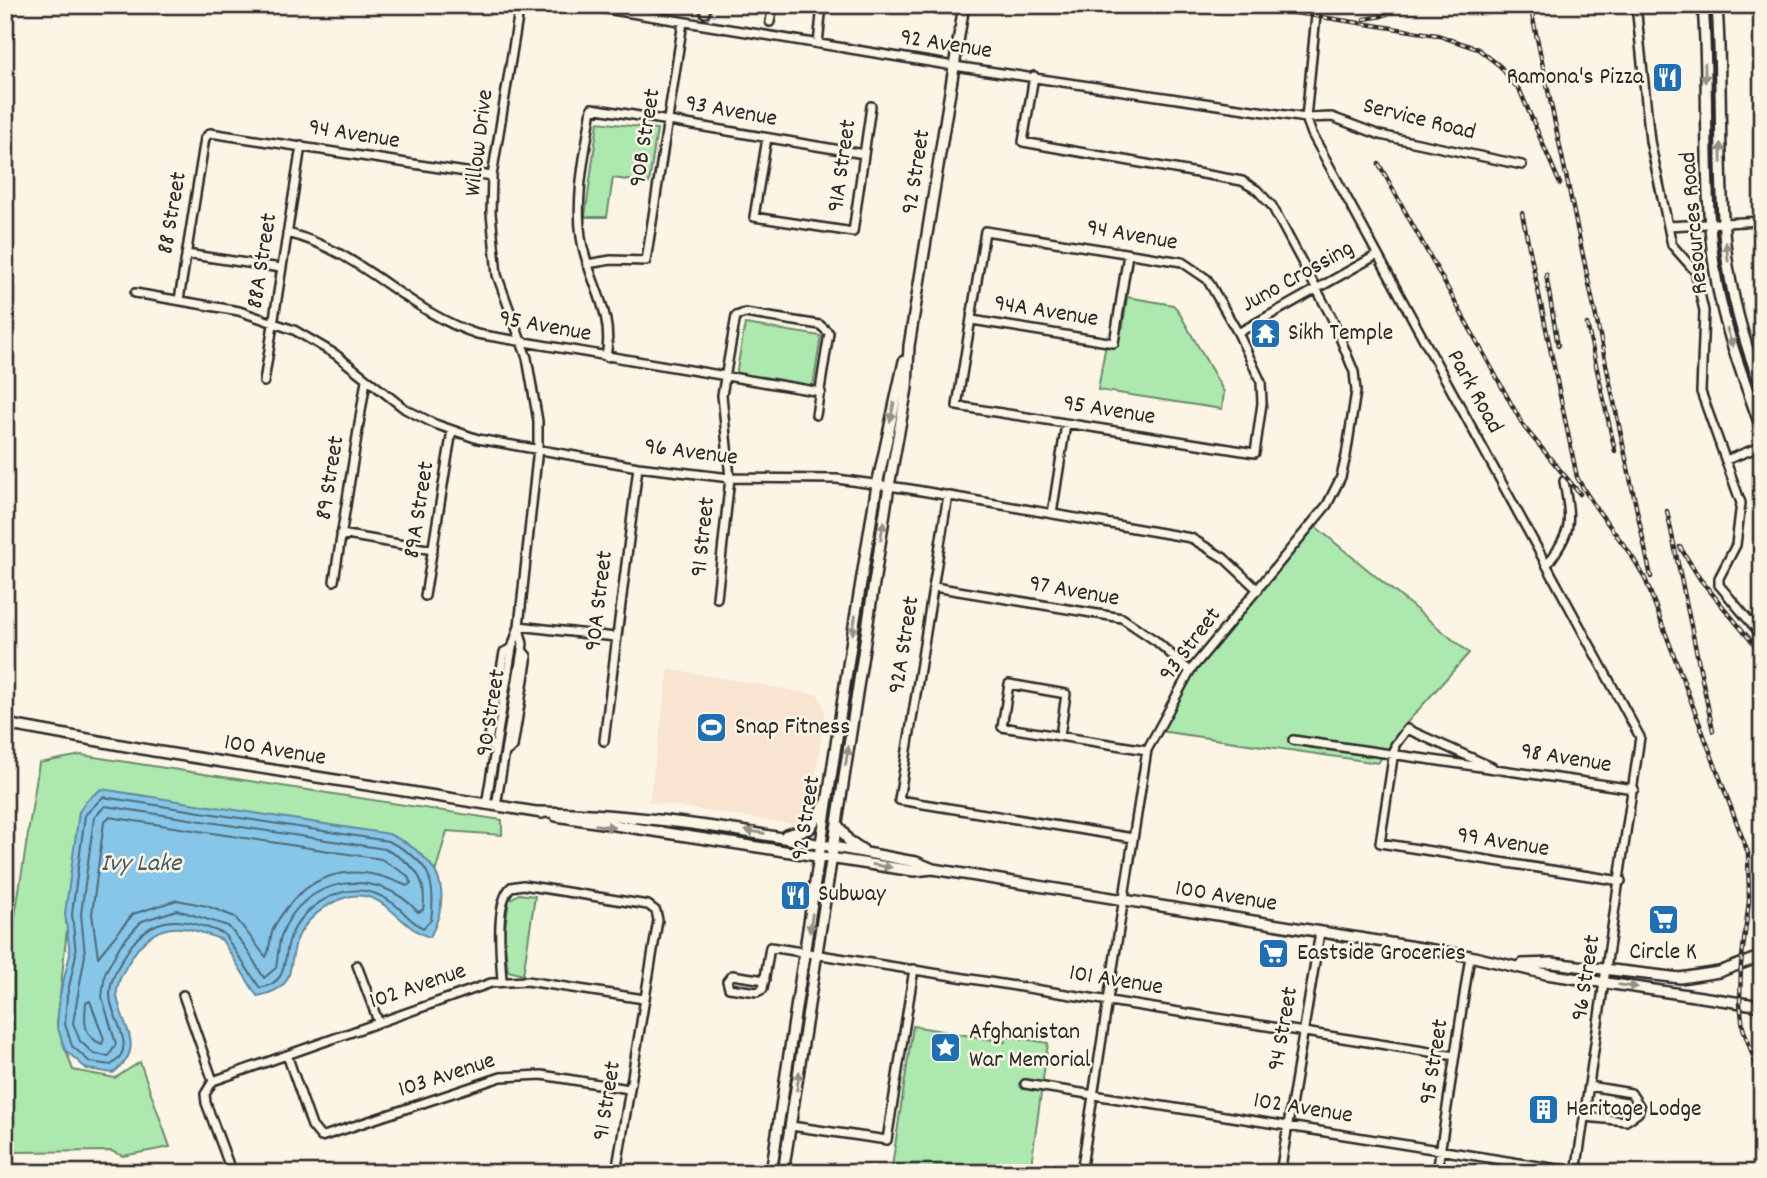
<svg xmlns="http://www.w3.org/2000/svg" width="1767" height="1178" viewBox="0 0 1767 1178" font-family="Dekko,sans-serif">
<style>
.built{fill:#f8e4d0}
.green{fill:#ade9af;stroke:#6c8a6d;stroke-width:2}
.water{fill:#87c6e8;stroke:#62889c;stroke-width:2}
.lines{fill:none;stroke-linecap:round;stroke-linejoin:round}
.shore{stroke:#506977;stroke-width:2}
.minor-casing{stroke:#2b2b2b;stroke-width:12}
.major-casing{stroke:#2b2b2b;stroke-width:14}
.minor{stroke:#fcf5e5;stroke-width:7}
.major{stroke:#fcf5e5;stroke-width:9}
.rail-casing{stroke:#2b2b2b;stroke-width:4.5}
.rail{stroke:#fcf5e5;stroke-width:2;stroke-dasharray:5;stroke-linecap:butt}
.oneway{fill:#949088}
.labels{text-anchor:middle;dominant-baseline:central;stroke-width:5;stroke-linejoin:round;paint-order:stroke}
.street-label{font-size:24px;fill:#2b2b2b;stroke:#fcf5e5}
.poi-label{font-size:24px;fill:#2b2b2b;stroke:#fcf5e5;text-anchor:start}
.water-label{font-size:26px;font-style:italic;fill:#475a64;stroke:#fcf5e5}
</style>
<rect width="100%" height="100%" fill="#fcf5e5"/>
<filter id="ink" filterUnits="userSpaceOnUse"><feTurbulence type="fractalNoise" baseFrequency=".0143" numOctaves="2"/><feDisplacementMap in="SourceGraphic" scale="14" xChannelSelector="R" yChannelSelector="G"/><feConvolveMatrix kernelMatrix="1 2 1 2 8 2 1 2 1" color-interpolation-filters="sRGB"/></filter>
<g filter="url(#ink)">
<!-- built -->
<path class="built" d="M 669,669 L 819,695 L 825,713 L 810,814 L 798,825 L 649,802 Z"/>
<!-- green -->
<path class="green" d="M 598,122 L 657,129 L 649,183 L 613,178 L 607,217 L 585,217 Z
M 1127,297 L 1173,305 L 1177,309 L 1224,392 L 1222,409 L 1098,390 L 1105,349 L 1123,327 Z
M 745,324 L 821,336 L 813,387 L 736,375 Z
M 1316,527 L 1469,653 L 1403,727 L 1378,763 L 1153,730 L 1188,666 Z
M 81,755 L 502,820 L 502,835 L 447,831 L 435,873 L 404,841 L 79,812 L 57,1025 L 73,1070 L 115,1078 L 140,1062 L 170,1147 L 123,1156 L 111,1151 L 14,1152 L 5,1150 L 5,980 L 39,763 Z
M 519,894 L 535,896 L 523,975 L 508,971 L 504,936 L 509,900 Z
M 913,1026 L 1005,1042 L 1006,1036 L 1048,1043 L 1030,1173 L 891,1173 Z"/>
<!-- water -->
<path class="water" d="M 101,789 L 389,834 C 436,856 456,887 430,937 C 401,930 384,887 347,897 C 326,903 303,921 296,942 C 287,973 296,988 257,996 L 222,940 C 181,923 155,919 130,960 C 124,970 116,983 117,995 C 121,1027 148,1047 113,1073 L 87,1069 L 65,1050 L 57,1025 L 60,995 L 70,954 L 65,914 L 79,812 L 86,801 Z"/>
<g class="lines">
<!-- shore -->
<path class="shore" d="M 103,797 L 388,841 C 427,860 437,876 431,920 L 423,928 C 405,919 402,904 376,894 C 343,881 302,906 290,938 C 282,960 290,982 260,988 L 224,934 C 184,917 153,911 127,952 C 119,965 111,977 110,992 C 108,1017 141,1046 111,1065 L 90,1062 L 72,1046 L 65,1024 L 67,996 L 76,954 L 72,914 L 85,815 Z
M 105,806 L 385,849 C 413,863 428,877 423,910 L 418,912 C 378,866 303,875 281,936 C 278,946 278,958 276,968 L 264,978 L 244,945 L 228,926 L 177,910 L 142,921 L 121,944 L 105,973 L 102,997 L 116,1044 L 109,1056 L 94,1054 L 80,1041 L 73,1023 L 85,955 L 81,914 L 94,818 Z
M 109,817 L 381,859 L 407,875 L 411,883 L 407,886 C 351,859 305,872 274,927 C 269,937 271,949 266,957 L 235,917 L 207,906 L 177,900 L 133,914 L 98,957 L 92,914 L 104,822 Z
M 90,1001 L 104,1039 L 102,1044 C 83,1037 84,1021 86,1003 Z"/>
<defs>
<path id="minor" d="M 582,5 L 954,66 L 1306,118 L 1332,117 L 1380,135 L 1522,165
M 1317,5 L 1306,118 L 1312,134 L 1640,737 L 1576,1173
M 1636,5 L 1650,141 L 1672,245 L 1695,271 L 1704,311 L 1701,392 L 1741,503 L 1736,545 L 1719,578 L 1719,585 L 1762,636
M 705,13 L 706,5
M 770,22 L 773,5
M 818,44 L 822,5
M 1034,76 L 1023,142 L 1242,181 L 1257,190 L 1272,206 L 1332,318 L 1354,372 L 1356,391 L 1346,456 L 1341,477 L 1327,505 L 1190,671 L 1147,750 L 1081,1173
M 767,138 L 754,217 L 853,232 L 871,106
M 1668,226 L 1762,221
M 985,231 L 1182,262 L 1207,279 L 1238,333 L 1261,382 L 1262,403 L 1255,453 L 957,406 Z
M 287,233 C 362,251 406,311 477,334 L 821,392
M 186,254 L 281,268
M 587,264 L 611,260 L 646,261 L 683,22
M 135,293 L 239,311 L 294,330 L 335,354 L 405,409 L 435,424 L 478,439 L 638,467 L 730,478 L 837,479 L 910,489 L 1191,538 L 1224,558 L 1258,590
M 179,300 L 205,138 L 210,133 L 492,176
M 972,320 L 1114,343 L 1128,254
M 1238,333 L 1377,255
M 606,357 C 615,310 587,281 581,237 C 575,195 586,150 592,108 L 864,154
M 264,382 L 301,146
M 1726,460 L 1762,446
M 948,495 L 899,800 L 1133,838
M 1052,514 L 1066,424
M 341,534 L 433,550
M 1547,565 C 1573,529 1571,524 1564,481
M 334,581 L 366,380
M 934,587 L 1122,618 L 1156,641 L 1190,671
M 425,596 L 452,430
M 717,598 L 730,478 L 722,395 L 736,316 L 745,313 L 820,325 L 829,333 L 816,415
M 519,626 L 615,637
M 1060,736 L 1066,694 L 1009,684 L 1002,727 L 1147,750
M 1293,740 L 1634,789
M 604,741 L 638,467
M 495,751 L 488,742 L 504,652 L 512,648
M 506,752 L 513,747 L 527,661 L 527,656 L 522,650
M 1492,767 L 1407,729 L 1395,745 L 1380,843 L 1621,881
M 486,805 L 512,648 L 519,626 L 538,448 L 538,421 L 527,358 L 497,275 L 491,213 L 492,176 L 520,5
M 496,806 L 523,644 L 519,628
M 357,965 L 378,1021
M 765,980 L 732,975 L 727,981 L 729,988 L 757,992 L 763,989 L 770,947 L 1455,1056
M 502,981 C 501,959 494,903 511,887 L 523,885 L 648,905 L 656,911 L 658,920 L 616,1173
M 183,995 L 213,1081
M 287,1055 L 312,1126 L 321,1137 L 501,1077 L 542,1075 L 629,1089
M 213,1081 L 491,983 L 527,981 L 644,999
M 213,1081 L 205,1094 L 206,1103 L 232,1173
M 1025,1084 L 1576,1172
M 1585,1117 L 1626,1121 L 1638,1113 L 1640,1107 L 1631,1093 L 1589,1086
M 791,1126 L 887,1140 L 914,969
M 522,1173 L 560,1173
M 1280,1173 L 1320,932
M 1437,1173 L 1470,956"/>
<path id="major" d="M 1703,5 C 1710,94 1702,184 1715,272 C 1723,327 1744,379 1762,431
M 1717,5 C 1722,76 1719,148 1723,218 C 1726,277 1741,335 1762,389
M 5,724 L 154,751 L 542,813
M 538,812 C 667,814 790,839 916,862 L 933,869 L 1470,956 L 1546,974 L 1762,1006
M 556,816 L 914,871 L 933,869
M 837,824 L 848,840 L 863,850
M 786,835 L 809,829 L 827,802
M 1522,964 L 1552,963 L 1680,978 L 1719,972 L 1762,956
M 771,1173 L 855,619 L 877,485 L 904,361
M 783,1173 L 889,486 L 907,388 L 909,346 L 964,5"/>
</defs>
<!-- minor casing -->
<use href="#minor" class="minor-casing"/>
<!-- major casing -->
<use href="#major" class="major-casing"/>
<!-- minor -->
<use href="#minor" class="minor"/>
<!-- major -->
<use href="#major" class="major"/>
<defs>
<path id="rail" d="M 1244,5 L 1437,35 L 1478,49 L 1500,66 L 1520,91 L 1560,184
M 1530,5 L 1651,577
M 1364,19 L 1382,16 L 1408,5
M 1379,164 L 1524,427 L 1580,494
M 1522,213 L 1577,477 C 1596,515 1628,543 1646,581 L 1748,853 L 1749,901 L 1741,965 L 1740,1003 L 1743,1028 L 1762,1082
M 1546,274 L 1558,346
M 1587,324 L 1615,451
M 1667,511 L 1713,731
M 1680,547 L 1700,579 L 1762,654"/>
</defs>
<!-- rail casing -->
<use href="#rail" class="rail-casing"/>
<!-- rail -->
<use href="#rail" class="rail"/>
</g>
<!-- one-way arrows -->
<defs><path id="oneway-solid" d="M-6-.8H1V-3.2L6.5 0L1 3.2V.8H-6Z" transform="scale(1.75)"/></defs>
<g class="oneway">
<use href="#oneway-solid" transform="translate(1705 73) rotate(89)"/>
<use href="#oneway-solid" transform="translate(1721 153) rotate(-91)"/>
<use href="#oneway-solid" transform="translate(1727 252) rotate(-97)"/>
<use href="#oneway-solid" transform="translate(1730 338) rotate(71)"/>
<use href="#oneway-solid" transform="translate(892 412) rotate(102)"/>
<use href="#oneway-solid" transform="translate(882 531) rotate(-81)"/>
<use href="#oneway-solid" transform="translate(854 625) rotate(99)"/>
<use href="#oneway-solid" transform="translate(847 756) rotate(-81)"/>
<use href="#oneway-solid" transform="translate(605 826) rotate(8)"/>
<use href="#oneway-solid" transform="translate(755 832) rotate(-171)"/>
<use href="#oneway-solid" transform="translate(882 866) rotate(9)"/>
<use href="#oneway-solid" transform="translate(811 923) rotate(98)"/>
<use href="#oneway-solid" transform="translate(1628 986) rotate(8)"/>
<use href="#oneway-solid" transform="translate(798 1081) rotate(-82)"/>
</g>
</g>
<!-- icons -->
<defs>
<symbol id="restaurant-square" viewBox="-11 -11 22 22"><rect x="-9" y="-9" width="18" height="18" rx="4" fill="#1f6fb2" stroke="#fcf5e5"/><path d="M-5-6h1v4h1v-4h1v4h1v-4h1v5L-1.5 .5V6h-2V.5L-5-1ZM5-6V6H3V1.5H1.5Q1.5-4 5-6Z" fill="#fff"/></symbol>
<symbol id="temple-square" viewBox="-11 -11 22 22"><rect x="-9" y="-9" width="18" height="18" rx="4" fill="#1f6fb2" stroke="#fcf5e5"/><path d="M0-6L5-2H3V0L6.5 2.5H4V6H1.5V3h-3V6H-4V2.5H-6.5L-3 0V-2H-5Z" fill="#fff"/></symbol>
<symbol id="stadium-square" viewBox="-11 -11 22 22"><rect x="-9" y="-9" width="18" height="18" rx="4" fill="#1f6fb2" stroke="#fcf5e5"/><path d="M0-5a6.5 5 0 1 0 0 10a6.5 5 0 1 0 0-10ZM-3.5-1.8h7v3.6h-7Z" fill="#fff"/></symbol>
<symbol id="supermarket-square" viewBox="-11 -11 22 22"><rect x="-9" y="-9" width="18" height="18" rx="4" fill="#1f6fb2" stroke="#fcf5e5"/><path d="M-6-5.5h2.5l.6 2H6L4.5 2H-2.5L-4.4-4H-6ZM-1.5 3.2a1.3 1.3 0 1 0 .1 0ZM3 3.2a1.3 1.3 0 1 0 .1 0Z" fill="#fff"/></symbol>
<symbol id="sight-square" viewBox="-11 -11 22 22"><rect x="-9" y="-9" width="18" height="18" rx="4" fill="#1f6fb2" stroke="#fcf5e5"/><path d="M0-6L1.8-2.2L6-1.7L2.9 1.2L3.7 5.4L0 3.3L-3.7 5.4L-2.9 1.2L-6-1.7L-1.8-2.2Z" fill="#fff"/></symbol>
<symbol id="building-square" viewBox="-11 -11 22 22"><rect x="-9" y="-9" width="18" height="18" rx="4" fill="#1f6fb2" stroke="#fcf5e5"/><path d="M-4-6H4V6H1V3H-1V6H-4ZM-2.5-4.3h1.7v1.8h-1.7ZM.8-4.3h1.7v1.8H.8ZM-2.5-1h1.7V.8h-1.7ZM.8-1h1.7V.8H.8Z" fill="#fff"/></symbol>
</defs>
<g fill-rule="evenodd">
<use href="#restaurant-square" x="1650" y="60" width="35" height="35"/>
<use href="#temple-square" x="1248" y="316" width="35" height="35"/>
<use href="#stadium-square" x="694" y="710" width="35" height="35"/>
<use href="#restaurant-square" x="778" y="878" width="35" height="35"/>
<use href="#supermarket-square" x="1646" y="902" width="35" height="35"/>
<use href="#supermarket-square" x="1256" y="936" width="35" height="35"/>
<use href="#sight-square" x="928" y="1030" width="35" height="35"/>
<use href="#building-square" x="1526" y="1092" width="35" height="35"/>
</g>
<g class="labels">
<!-- street labels -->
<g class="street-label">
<text transform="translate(946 45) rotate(9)">92 Avenue</text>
<text transform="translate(731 112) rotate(10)">93 Avenue</text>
<text transform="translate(1419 120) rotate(14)">Service Road</text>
<text transform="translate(354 135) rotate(9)">94 Avenue</text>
<text transform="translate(646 138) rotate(-81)">90B Street</text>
<text transform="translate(480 143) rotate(-83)">Willow Drive</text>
<text transform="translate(843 166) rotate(-82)">91A Street</text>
<text transform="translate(917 172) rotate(-81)">92 Street</text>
<text transform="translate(173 213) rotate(-80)">88 Street</text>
<text transform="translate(1695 223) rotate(-95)">Resources Road</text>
<text transform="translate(1132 236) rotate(10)">94 Avenue</text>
<text transform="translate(263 261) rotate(-81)">88A Street</text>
<text transform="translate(1298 277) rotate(-29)">Juno Crossing</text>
<text transform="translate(1046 312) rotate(9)">94A Avenue</text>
<text transform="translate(545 327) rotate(10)">95 Avenue</text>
<text transform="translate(1474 392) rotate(61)">Park Road</text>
<text transform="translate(1109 411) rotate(9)">95 Avenue</text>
<text transform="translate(691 453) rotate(7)">96 Avenue</text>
<text transform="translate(331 478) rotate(-81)">89 Street</text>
<text transform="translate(420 510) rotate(-81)">89A Street</text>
<text transform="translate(704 537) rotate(-84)">91 Street</text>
<text transform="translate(1074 592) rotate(10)">97 Avenue</text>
<text transform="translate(600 601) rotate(-83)">90A Street</text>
<text transform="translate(905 645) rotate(-81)">92A Street</text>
<text transform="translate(1191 645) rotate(-53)">93 Street</text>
<text transform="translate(492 713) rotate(-81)">90 Street</text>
<text transform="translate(275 751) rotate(9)">100 Avenue</text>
<text transform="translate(1566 759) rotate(9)">98 Avenue</text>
<text transform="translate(807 818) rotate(-81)">92 Street</text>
<text transform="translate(1503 843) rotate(9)">99 Avenue</text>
<text transform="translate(1226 897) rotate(9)">100 Avenue</text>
<text transform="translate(1587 978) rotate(-81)">96 Street</text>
<text transform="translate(1116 981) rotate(9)">101 Avenue</text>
<text transform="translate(418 987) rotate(-19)">102 Avenue</text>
<text transform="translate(1284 1029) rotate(-80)">94 Street</text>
<text transform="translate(1435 1062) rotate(-81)">95 Street</text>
<text transform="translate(447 1076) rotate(-18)">103 Avenue</text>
<text transform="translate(608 1101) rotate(-81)">91 Street</text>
<text transform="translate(1303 1109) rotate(9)">102 Avenue</text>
</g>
<!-- poi labels -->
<g class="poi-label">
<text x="1644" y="78" text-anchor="end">Ramona's Pizza</text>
<text x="1288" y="334">Sikh Temple</text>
<text x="735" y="728">Snap Fitness</text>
<text x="818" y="895">Subway</text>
<text x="1663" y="953" text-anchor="middle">Circle K</text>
<text x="1297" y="954">Eastside Groceries</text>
<text x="969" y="1033">Afghanistan<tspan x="969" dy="28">War Memorial</tspan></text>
<text x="1566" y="1110">Heritage Lodge</text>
</g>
<!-- water labels -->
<g class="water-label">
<text x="141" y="864">Ivy Lake</text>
</g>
</g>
<!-- margin -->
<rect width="1767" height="1178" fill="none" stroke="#fcf5e5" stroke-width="28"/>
<rect x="14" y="14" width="1739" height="1150" fill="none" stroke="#2b2b2b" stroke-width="2.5" filter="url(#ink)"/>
</svg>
